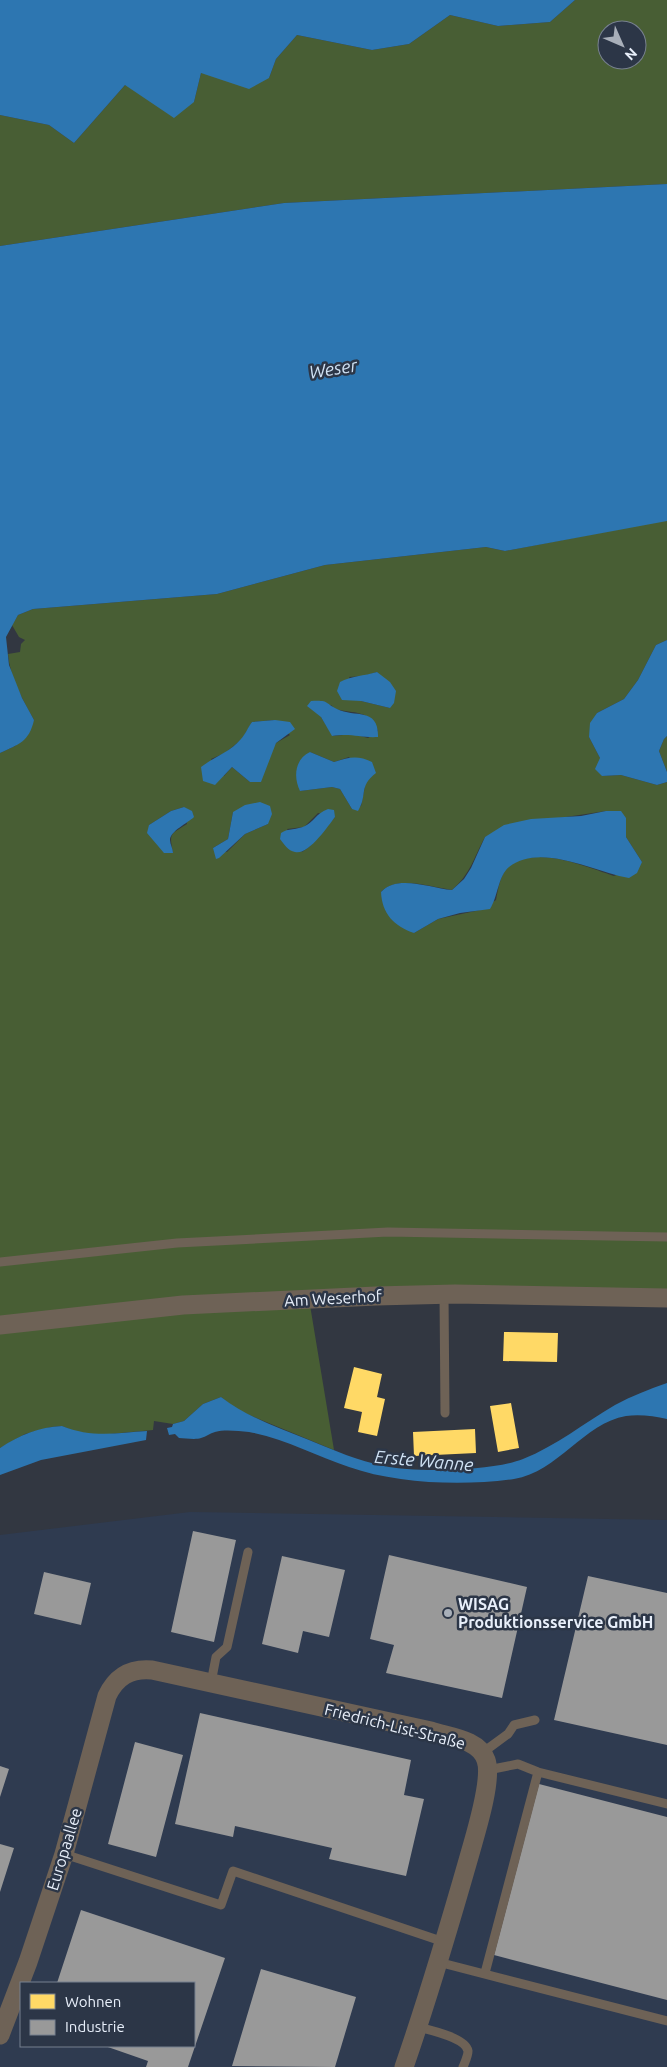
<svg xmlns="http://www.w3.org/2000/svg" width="667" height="2067" viewBox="0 0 667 2067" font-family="Ubuntu,sans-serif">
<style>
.built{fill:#2f3b50;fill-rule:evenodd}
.green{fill:#485e34;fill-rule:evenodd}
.water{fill:#2d76b1}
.homes{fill:#ffd966}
.industry{fill:#999}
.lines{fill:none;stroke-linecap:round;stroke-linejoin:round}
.lane{stroke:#6e6256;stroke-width:9}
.street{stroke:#6e6256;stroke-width:19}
.poi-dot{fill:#a8afb9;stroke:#2c3647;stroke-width:2}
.labels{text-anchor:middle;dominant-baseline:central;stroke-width:5;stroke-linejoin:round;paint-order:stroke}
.street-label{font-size:16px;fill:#e8effa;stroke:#2c3647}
.poi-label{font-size:16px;font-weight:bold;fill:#e8effa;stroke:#2c3647;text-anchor:start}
.water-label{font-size:18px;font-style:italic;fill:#d0e2f4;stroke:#2c3647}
</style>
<rect width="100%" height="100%" fill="#323741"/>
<!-- built -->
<path class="built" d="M 190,1512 L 667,1520 L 667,2067 L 0,2067 L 0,1535 ZM 21,1983 L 194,1983 L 194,2046 L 21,2046 Z"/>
<!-- green -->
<path class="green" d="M 575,0 L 667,0 L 667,184 L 284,203 L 0,246 L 0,115 L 49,125 L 74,143 L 125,85 L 194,102 L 201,73 L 269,78 L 276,59 L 297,35 L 372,50 L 409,44 L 450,15 L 498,26 L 550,22 ZM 607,30 L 637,30 L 637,60 L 607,60 Z
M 661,521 L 667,521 L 667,640 L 656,645 L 638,680 L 624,699 L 597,713 L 589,737 L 600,758 L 602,776 L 621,775 L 657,785 L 667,782 L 667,1294 L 510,1289 L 0,1320 L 0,753 L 15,746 L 34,720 C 23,700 10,678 8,654 L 20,652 L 21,644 L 25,640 L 19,637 L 12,625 L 18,615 L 33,609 L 217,594 L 325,565 L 486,547 L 505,551 ZM 377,672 L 390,708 L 361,701 L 349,677 L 364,676 ZM 331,705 L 335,709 C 354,714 370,709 378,731 L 368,738 L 353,734 L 333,736 L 321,717 ZM 275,720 L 290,735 L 276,743 L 250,782 L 232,767 L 224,776 L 211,759 L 225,753 L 242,739 L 252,722 ZM 310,752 L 334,762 L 349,757 L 366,781 L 361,806 L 352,809 L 340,789 L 332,787 L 300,791 ZM 184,807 L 187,824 C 170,835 169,832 173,853 L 149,825 L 171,811 ZM 606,811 L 626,818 L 626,837 L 642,862 L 614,876 C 586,867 534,844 508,867 C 500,875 498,890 496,900 L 480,910 L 438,919 L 414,933 L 381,892 C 397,875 430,887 452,890 C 471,873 473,859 485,837 L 559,818 ZM 233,812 L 268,824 L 245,834 L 227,852 L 213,848 L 228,839 ZM 318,813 L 335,817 L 309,847 L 302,852 L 287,829 L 304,827 Z
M 667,736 L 667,772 L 659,751 L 664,739 Z
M 310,1305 L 334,1450 L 237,1410 L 221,1397 L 203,1404 L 184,1421 L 173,1424 L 154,1421 L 153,1430 L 99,1435 L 77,1432 L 62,1426 L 51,1427 L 25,1434 L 0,1448 L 0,1334 L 177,1312 Z"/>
<!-- water -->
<path class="water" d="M 0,0 L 575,0 L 550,22 L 498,26 L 450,15 L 409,44 L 372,50 L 297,35 L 276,59 L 269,78 L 249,89 L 201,73 L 194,102 L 174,118 L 125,85 L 74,143 L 49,125 L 0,115 Z
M 667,184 L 667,521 L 505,551 L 486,547 L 325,565 L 217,594 L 33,609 L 18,615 L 6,637 L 9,665 L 22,698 L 34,720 C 29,742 19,744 0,753 L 0,246 L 284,203 Z
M 667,640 L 667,736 L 664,739 L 659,751 L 667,772 L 667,782 L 657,785 L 621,775 L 602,776 L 595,769 L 600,758 L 589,737 L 590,723 L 597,713 L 624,699 L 638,680 L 656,645 Z
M 377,672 L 390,682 L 396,691 L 394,703 L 390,708 L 361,701 L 342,700 L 337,691 L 340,682 C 351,676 364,676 377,672 Z
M 311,701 C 330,700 324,703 337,709 C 355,718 379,707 378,737 C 360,738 352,733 332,736 L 321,717 L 307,706 Z
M 275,720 L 290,722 L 295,729 L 276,743 L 261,782 L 250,782 L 232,767 L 215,785 L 203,781 L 201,767 C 214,757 230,752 241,739 C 245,735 248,727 252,722 Z
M 310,752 L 334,762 C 349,757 358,755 372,762 L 376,773 C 358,787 368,795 358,811 L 352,809 L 340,789 L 332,787 L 300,791 C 293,777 295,759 310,752 Z
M 260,802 L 270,806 L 272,814 L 268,824 L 245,834 L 219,858 L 216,859 L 213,848 L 228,839 L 233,812 L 245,805 Z
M 184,807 L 192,811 L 194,817 C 188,823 170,831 170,840 C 170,844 173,849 173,853 L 164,853 L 147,833 L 149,825 L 171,811 Z
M 328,809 L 334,810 L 335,817 C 328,826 308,856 295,852 C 288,851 284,844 280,839 L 281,833 C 288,828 297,830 305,826 C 314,822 315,814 328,809 Z
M 606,811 L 621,811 L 626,818 L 626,837 L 642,862 L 637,873 L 629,878 C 594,872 541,842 509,867 C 498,876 498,897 490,909 L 460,913 L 438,919 L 414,933 C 394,926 382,914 381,892 C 397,874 430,888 452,890 L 464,879 L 471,868 L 485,837 L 504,825 L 531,819 L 581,816 Z
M 667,1383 L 667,1419 C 654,1416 639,1414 626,1416 C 584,1423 558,1472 514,1479 C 464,1486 397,1484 349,1467 C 316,1456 284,1438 249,1432 C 238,1431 225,1429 215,1432 C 210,1433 206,1437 201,1438 C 195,1440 185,1438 179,1438 L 175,1434 L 169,1435 L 167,1428 L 172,1427 L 173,1424 L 184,1421 L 203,1404 L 221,1397 C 247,1417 279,1428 309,1440 C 333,1450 359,1461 384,1466 C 417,1473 493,1471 523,1459 C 556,1446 584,1423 615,1405 C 632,1396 649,1389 667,1383 Z
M 62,1426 C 91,1438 117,1433 147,1431 L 146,1440 L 41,1460 L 0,1475 L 0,1448 C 20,1435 39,1427 62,1426 Z"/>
<!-- homes -->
<path class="homes" d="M 504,1332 L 558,1333 L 557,1362 L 503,1361 Z
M 354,1367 L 382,1374 L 377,1397 L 385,1399 L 377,1436 L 358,1432 L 362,1412 L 344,1408 Z
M 511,1403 L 519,1448 L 498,1452 L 490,1406 Z
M 475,1429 L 476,1453 L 414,1456 L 413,1432 Z"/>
<!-- industry -->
<path class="industry" d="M 193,1531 L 236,1540 L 214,1642 L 171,1632 Z
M 389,1555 L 527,1587 L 502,1698 L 386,1673 L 394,1645 L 370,1639 Z
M 282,1556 L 345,1570 L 329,1637 L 303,1631 L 298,1653 L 262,1644 Z
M 44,1572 L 91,1583 L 81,1625 L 34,1614 Z
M 588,1576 L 667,1593 L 667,1745 L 554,1720 Z
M 200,1713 L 411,1760 L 404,1795 L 424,1799 L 406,1876 L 329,1859 L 332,1848 L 235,1826 L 233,1837 L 175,1824 Z
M 135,1742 L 183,1755 L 156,1857 L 108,1844 Z
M 0,1766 L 9,1769 L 0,1797 Z
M 539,1784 L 667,1817 L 667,2000 L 494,1955 Z
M 0,1844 L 14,1848 L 0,1892 Z
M 81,1910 L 225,1958 L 188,2067 L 146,2067 L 148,2061 L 105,2046 L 194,2046 L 194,1983 L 57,1983 Z
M 261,1969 L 356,1997 L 335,2067 L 232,2066 Z"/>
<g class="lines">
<!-- lane -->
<path class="lane" d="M 0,1262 L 177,1243 L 388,1232 L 667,1237
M 444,1294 L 445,1413
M 211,1683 L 216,1657 L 227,1647 L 248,1552
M 482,1753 L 508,1734 L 514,1725 L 535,1720
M 488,1770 L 518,1764 L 538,1772 L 667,1804
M 64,1854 L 221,1905 L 233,1871 L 444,1942
M 438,1962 L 667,2021
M 485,1973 L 538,1772
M 418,2027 C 430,2030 466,2038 468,2051 C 468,2056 465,2062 463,2067"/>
<!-- street -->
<path class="street" d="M 0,1325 L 183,1305 L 376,1296 L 455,1294 L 667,1298
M 0,2035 L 28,1962 L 64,1854 L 107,1696 C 116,1677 130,1668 152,1670 L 431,1731 C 449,1737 479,1739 486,1760 C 493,1780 475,1835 469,1857 C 449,1927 428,1998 404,2067"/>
</g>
<!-- markers -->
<circle class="poi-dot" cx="448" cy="1613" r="5"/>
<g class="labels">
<!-- street labels -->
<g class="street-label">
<text transform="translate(333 1298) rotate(-3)">Am Weserhof</text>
<text transform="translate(395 1726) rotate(14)">Friedrich-List-Straße</text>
<text transform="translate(64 1849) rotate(-73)">Europaallee</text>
</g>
<!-- poi labels -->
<g class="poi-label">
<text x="458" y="1604">WISAG<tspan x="458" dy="18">Produktionsservice GmbH</tspan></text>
</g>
<!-- water labels -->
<g class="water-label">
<text transform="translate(333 368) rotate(-9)">Weser</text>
<text transform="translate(424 1460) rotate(5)">Erste Wanne</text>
</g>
</g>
<!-- legend -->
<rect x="20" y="1982" width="175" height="65" fill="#2c3647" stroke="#77808f"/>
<rect x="30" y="1994" width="25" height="15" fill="#ffd966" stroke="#77808f"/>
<text x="65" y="2007" font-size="15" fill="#e8effa">Wohnen</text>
<rect x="30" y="2020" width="25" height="15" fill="#999999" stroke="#77808f"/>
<text x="65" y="2032" font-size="15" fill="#e8effa">Industrie</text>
<!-- north arrow -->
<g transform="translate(622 45) rotate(135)"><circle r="24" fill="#2c3647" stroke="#77808f"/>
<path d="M0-4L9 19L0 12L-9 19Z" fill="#a8afb9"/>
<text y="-8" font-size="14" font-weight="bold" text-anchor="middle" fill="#e8effa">N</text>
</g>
</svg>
